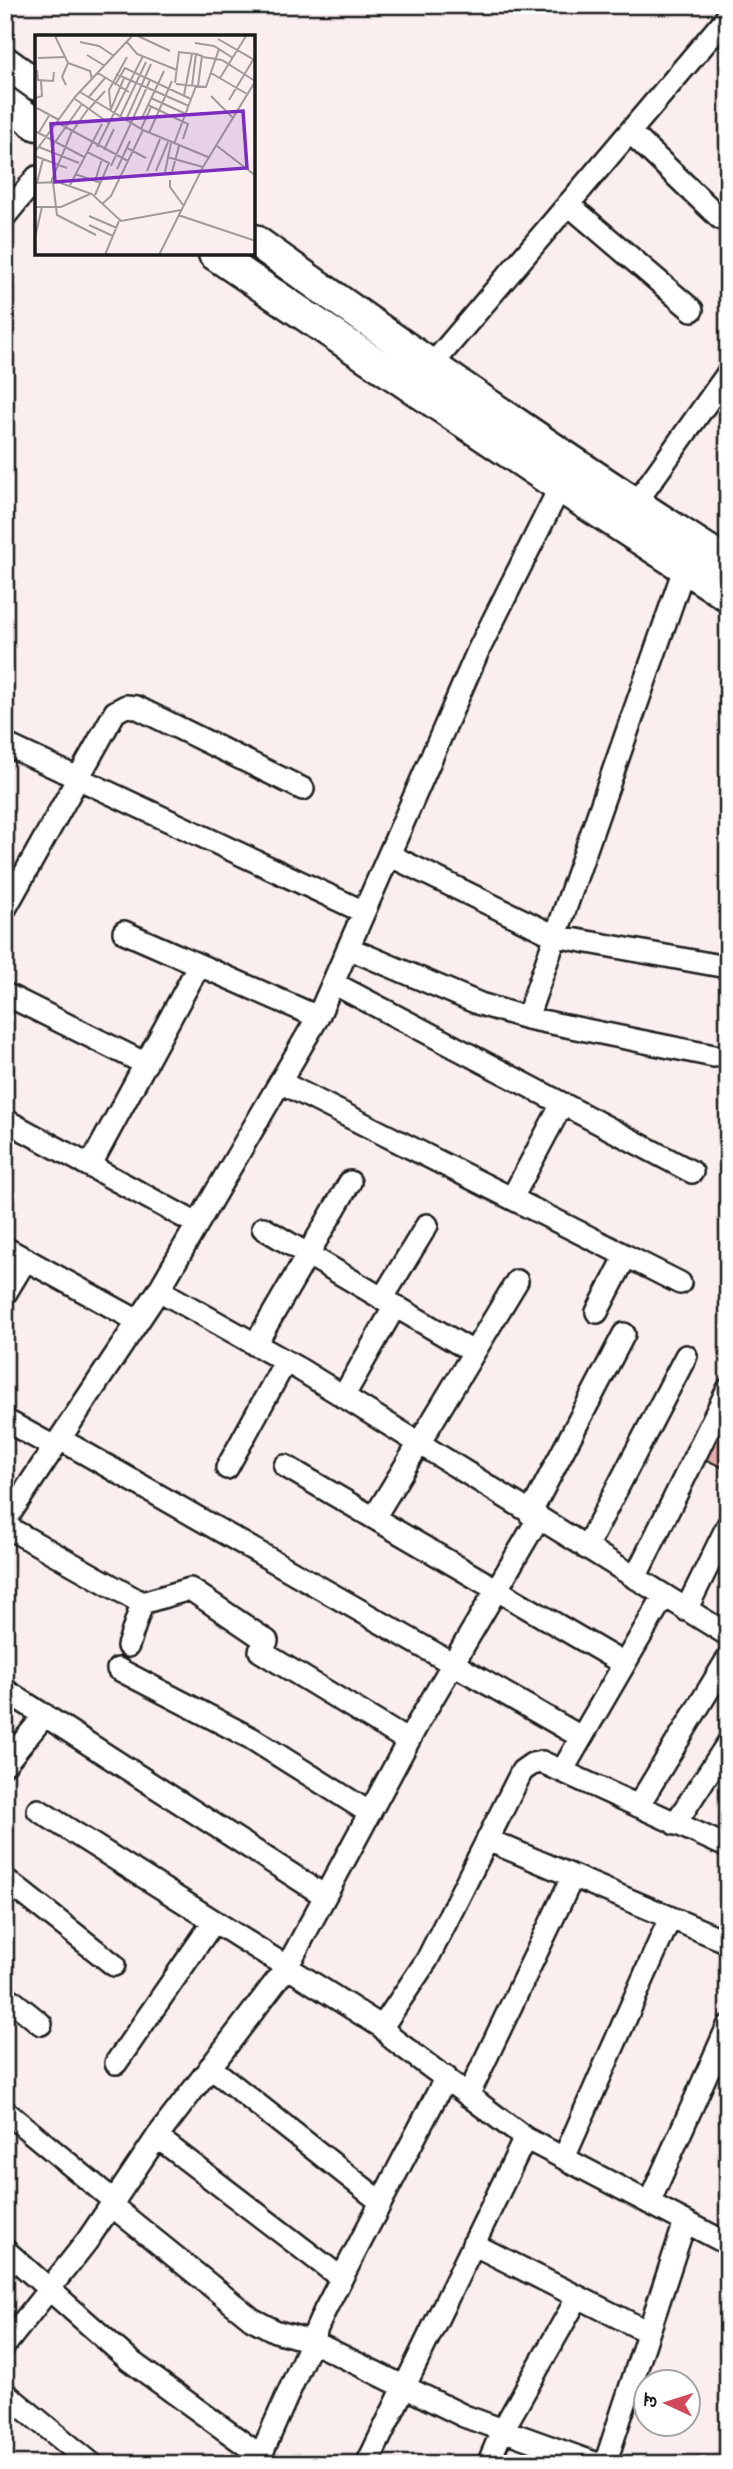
<svg xmlns="http://www.w3.org/2000/svg" width="733" height="2469" viewBox="0 0 733 2469" font-family="Kalam,'Playpen Sans Deva',sans-serif">
<style>
.building{fill:#e7aca9;stroke:#1c1c1c;stroke-width:2}
.lines{fill:none;stroke-linecap:round;stroke-linejoin:round}
.street-casing{stroke:#1c1c1c;stroke-width:26}
.secondary-casing{stroke:#1c1c1c;stroke-width:35}
.street{stroke:#fff;stroke-width:21}
.secondary{stroke:#fff;stroke-width:30}
.inset-road{fill:none;stroke:#a19a9a;stroke-width:2}
.view{fill:#7b2cbf;fill-opacity:0.15;stroke:#7b2cbf;stroke-width:3.5}
.inset-edge{fill:none;stroke:#1c1c1c;stroke-width:3.5}
</style>
<rect width="100%" height="100%" fill="#faeeee"/>
<filter id="ink" filterUnits="userSpaceOnUse"><feTurbulence type="fractalNoise" baseFrequency=".0143" numOctaves="2"/><feDisplacementMap in="SourceGraphic" scale="14" xChannelSelector="R" yChannelSelector="G"/><feConvolveMatrix kernelMatrix="1 2 1 2 8 2 1 2 1" color-interpolation-filters="sRGB"/></filter>
<g filter="url(#ink)">
<!-- building -->
<path class="building" d="M 728,1396 L 728,1470 L 698,1456 Z"/>
<g class="lines">
<defs>
<path id="street" d="M 630,132 L 720,218
M 568,204 L 692,310
M 5,216 L 37,177
M 431,366 L 728,16
M 635,504 L 728,373
M 5,744 L 364,912
M 389,855 L 555,936 L 721,966
M 5,909 L 115,712 L 126,706 L 136,707 L 303,789
M 124,932 L 318,1017
M 348,948 L 480,1004 L 527,1018 L 714,1056
M 333,983 L 692,1172
M 5,994 L 146,1064
M 527,1018 L 684,569
M 280,1082 L 680,1283
M 5,1120 L 197,1224
M 90,1166 L 199,965
M 512,1198 L 562,1104
M 263,1228 L 473,1352
M 5,1248 L 138,1321
M 159,1290 L 301,1370 L 728,1635
M 5,1294 L 26,1259
M 382,1299 L 427,1225
M 597,1312 L 626,1256
M 255,1345 L 350,1182
M 343,1397 L 395,1306
M 5,1420 L 54,1447
M 60,1439 L 581,1737
M 285,1466 L 624,1664
M 227,1468 L 285,1362
M 530,1514 L 624,1334
M 374,1518 L 517,1281
M 5,1521 L 159,1290 L 318,1017 L 478,651 L 560,487
M 5,1526 L 142,1603
M 586,1548 L 686,1356
M 635,1578 L 728,1389
M 686,1610 L 728,1525
M 128,1646 L 142,1603 L 190,1589 L 267,1641
M 260,1651 L 408,1741
M 118,1669 L 251,1738 L 370,1813
M 5,1690 L 325,1896
M 5,1764 L 45,1715
M 562,1771 L 664,1596
M 638,1806 L 728,1658
M 38,1810 L 382,2027 L 393,2039 L 525,2138 L 728,2244
M 675,1824 L 728,1743
M 488,1840 L 728,1942
M 5,1879 L 114,1965
M 5,1995 L 41,2024
M 382,2027 L 427,1960 L 522,1771 L 532,1764 L 542,1762 L 728,1847
M 116,2063 L 214,1921
M 210,2067 L 381,2202
M 468,2096 L 573,1876
M 5,2111 L 114,2201
M 157,2137 L 341,2278
M 564,2158 L 670,1918
M 649,2203 L 728,2026
M 111,2205 L 252,2319 L 275,2331 L 311,2341 L 464,2416 L 597,2464
M 473,2244 L 648,2332
M 5,2250 L 129,2360 L 261,2456
M 5,2345 L 87,2241 L 157,2137 L 287,1967 L 418,1723 L 538,1519
M 5,2393 L 92,2464
M 257,2464 L 325,2310 L 446,2077
M 367,2464 L 525,2138
M 488,2464 L 502,2431 L 578,2297
M 605,2464 L 685,2222"/>
<path id="secondary" d="M 5,62 L 37,85
M 5,102 L 37,125
M 254,240 C 409,351 566,460 728,563
M 214,254 L 560,487 L 728,596"/>
</defs>
<!-- street casing -->
<use href="#street" class="street-casing"/>
<!-- secondary casing -->
<use href="#secondary" class="secondary-casing"/>
<!-- street -->
<use href="#street" class="street"/>
<!-- secondary -->
<use href="#secondary" class="secondary"/>
</g>
</g>
<!-- overview -->
<g transform="translate(35 35)">
<rect width="220" height="220" fill="#faeeee"/>
<path class="inset-road" d="M 20,1 L 33,28 L 55,36 L 57,44M 103,1 L 135,16M 183,4 L 221,26M 45,7 L 64,11 L 79,21M 92,7 L 102,19 L 142,35M 160,8 L 179,11 L 198,23M 52,20 L 70,31M 168,22 L 187,25 L 220,46M 3,23 L 29,22M 2,35 L 3,45 L 18,46 L 19,37M 63,38 L 94,57M 176,38 L 212,59M 81,39 L 154,71M 185,43 L 211,1M 140,48 L 144,17 L 161,19 L 167,21 L 163,51M 141,49 L 171,52 L 184,14M 31,50 L 27,42 L 33,28M 80,50 L 90,33 L 156,64M 157,51 L 161,19M 45,57 L 108,95 L 173,122M 149,60 L 157,19M 176,61 L 197,82M 0,63 L 7,61 L 6,45M 53,63 L 70,43M 116,63 L 151,79M 40,64 L 75,89M 194,65 L 218,25M 113,70 L 153,89 L 148,104M 2,73 L 24,85M 54,74 L 70,56M 76,74 L 89,43M 76,77 L 74,55 L 92,22M 85,82 L 111,27M 107,83 L 129,36M 91,85 L 116,29M 23,88 L 93,126M 96,88 L 115,45M 106,94 L 116,72M 0,96 L 49,122M 37,97 L 53,74M 114,98 L 137,46M 3,99 L 15,79M 139,109 L 161,51M 18,110 L 47,69M 182,111 L 221,141M 4,112 L 44,128M 62,112 L 108,21M 92,113 L 111,123M 69,115 L 79,94M 0,117 L 40,62 L 97,1M 52,117 L 74,128 L 60,160M 0,121 L 32,133M 132,122 L 168,132M 76,131 L 96,88M 82,134 L 95,106M 112,136 L 125,104M 121,136 L 133,107M 130,137 L 136,108M 137,137 L 144,111M 40,139 L 66,148M 135,145 L 135,152 L 148,170M 60,146 L 67,124M 16,147 L 37,96M 18,147 L 22,180 L 61,200M 0,148 L 23,147 L 57,159 L 86,186 L 146,175M 2,148 L 8,124M 35,150 L 67,89M 67,169 L 76,161 L 108,95M 0,172 L 26,172 L 55,159M 143,180 L 221,206M 54,181 L 82,193M 54,190 L 78,201M 0,203 L 7,172M 70,220 L 84,186M 124,220 L 168,132 L 221,45"/>
<path class="view" d="M 208,76 L 212,133 L 20,147 L 16,89 Z"/>
<rect width="220" height="220" class="inset-edge"/>
</g>
<!-- margin -->
<rect width="733" height="2469" fill="none" stroke="#fff" stroke-width="28"/>
<rect x="14" y="14" width="705" height="2441" fill="none" stroke="#1c1c1c" stroke-width="2.5" filter="url(#ink)"/>
<!-- north arrow -->
<g transform="translate(667 2403) rotate(274)"><circle r="33" fill="#ffffff" stroke="#a4a4a4" stroke-width="2"/>
<path d="M0-5L12 26L0 18L-12 26Z" fill="#d1495b"/>
<text y="-10" font-size="19" font-weight="bold" text-anchor="middle" fill="#1c1c1c">उ</text>
</g>
</svg>
